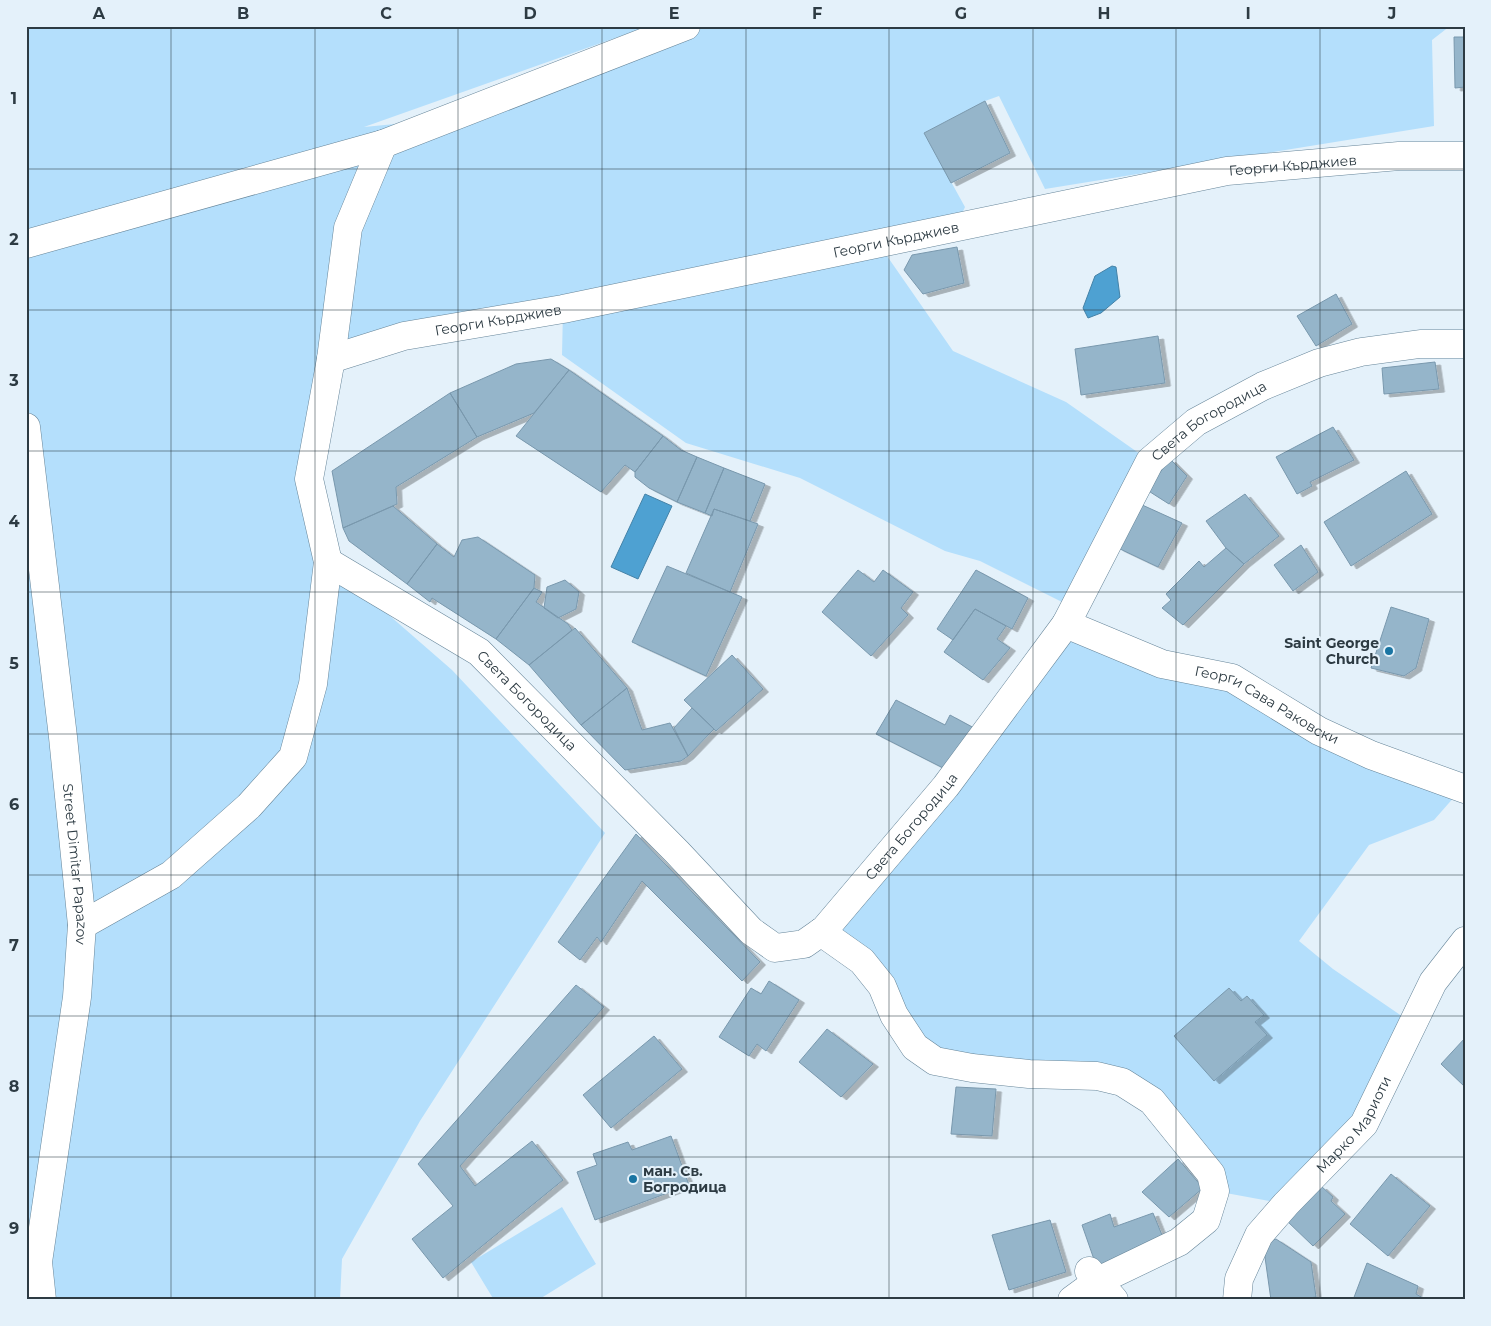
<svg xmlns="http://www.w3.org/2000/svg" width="1491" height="1326" viewBox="0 0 1491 1326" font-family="Montserrat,sans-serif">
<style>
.green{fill:#b4dffc}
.water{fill:#4ea1d2;stroke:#4482a7}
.building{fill:#95b5ca;stroke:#7998ad;filter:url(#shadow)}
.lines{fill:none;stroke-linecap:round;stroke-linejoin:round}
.minor-casing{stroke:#668599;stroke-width:29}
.minor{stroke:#fff;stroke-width:28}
.grid{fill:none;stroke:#2d3b43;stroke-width:1;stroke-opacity:0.55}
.poi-dot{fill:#1a75a3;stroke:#e4f1fa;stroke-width:2}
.labels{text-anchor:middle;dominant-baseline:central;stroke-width:4;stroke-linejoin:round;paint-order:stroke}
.street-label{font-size:14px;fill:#2d3b43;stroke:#e4f1fa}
.poi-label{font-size:14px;font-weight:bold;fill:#2d3b43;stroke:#e4f1fa;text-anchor:end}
.neatline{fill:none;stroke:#2d3b43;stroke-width:2}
.grid-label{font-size:16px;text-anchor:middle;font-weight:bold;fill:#2d3b43}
</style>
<defs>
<filter id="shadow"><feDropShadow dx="5.5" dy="3" stdDeviation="0" flood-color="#0004"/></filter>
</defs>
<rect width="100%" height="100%" fill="#e4f1fa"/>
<!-- green -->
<path class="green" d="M 26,26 L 649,26 L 364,127 L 447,119 L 686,26 L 1450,26 L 1432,40 L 1434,126 L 1045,189 L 999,96 L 985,101 L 924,133 L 965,207 L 956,227 L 878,243 L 953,351 L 1066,402 L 1150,461 L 1074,608 L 980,561 L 945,551 L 800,478 L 686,443 L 562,355 L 563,310 L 331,359 L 310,479 L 328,562 L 452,670 L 605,833 L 420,1121 L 342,1259 L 340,1300 L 26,1300 Z
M 1066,624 L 1463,787 L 1434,820 L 1369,845 L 1299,941 L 1333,969 L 1412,1023 L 1364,1124 L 1286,1204 L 1215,1191 L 1122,1082 L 935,1061 L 821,932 Z
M 562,1207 L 596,1264 L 538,1300 L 494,1300 L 471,1262 Z"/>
<!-- water -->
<path class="water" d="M 1112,266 L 1116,267 L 1120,297 L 1101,313 L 1088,318 L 1083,308 L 1095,276 Z
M 645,494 L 672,506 L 638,579 L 611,567 Z"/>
<!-- building -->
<path class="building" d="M 1454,37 L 1465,37 L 1465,87 L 1455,88 Z
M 985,101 L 1010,153 L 951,183 L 924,133 Z
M 957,247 L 964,283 L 923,294 L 904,270 L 912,255 Z
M 1336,294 L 1352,324 L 1316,346 L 1297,316 Z
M 1158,336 L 1165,383 L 1081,395 L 1075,349 Z
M 551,359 L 569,370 L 534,413 L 477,437 L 450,393 L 516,364 Z
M 1435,362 L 1439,389 L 1384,394 L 1382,368 Z
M 569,370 L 663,436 L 635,472 L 625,465 L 601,492 L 516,436 Z
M 450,393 L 477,437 L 396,487 L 397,504 L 343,528 L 332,471 Z
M 1333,427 L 1354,460 L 1310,482 L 1312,486 L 1297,494 L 1276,457 Z
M 663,436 L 681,450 L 697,457 L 677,502 L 649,488 L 635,477 L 635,472 Z
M 697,457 L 724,468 L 705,513 L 677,502 Z
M 1170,459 L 1187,476 L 1169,504 L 1147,490 Z
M 724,468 L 765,484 L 750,521 L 714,509 L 712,516 L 705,513 Z
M 1406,471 L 1432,514 L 1351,566 L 1324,522 Z
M 1245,494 L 1279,536 L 1244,564 L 1226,548 L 1206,521 Z
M 1140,504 L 1182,523 L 1158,567 L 1118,548 Z
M 393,506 L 437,544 L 407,584 L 349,541 L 343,528 Z
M 714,509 L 758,524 L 730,592 L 686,573 Z
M 478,537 L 535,575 L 534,588 L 496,639 L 432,598 L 430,602 L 407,584 L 437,544 L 454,557 L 462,540 Z
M 1301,545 L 1318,572 L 1293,591 L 1274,565 Z
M 1226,548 L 1244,564 L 1183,625 L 1162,608 L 1171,600 L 1166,594 L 1199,561 L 1204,567 Z
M 667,566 L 742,597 L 706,676 L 632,642 Z
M 858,570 L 874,582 L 883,570 L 913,592 L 901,608 L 908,615 L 871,656 L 822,612 Z
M 976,570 L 1028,598 L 1012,629 L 975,609 L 953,640 L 937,629 Z
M 565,580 L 579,592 L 576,609 L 558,618 L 544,608 L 547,587 Z
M 534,588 L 542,592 L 536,602 L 568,624 L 572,630 L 529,665 L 496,639 Z
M 1391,607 L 1429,619 L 1416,668 L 1404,676 L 1371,668 Z
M 975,609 L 1006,626 L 997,639 L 1010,648 L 983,680 L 944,652 Z
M 575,628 L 627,688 L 581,725 L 529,665 Z
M 732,655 L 763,689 L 716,731 L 684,700 Z
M 627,688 L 642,730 L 670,723 L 688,756 L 681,761 L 625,770 L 581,725 Z
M 896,700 L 945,725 L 950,715 L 974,728 L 949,771 L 876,734 Z
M 692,708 L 714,729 L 688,756 L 674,728 Z
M 636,834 L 760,962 L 742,981 L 642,881 L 601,942 L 597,937 L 580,960 L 558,942 Z
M 769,981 L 799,1000 L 766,1051 L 757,1044 L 749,1056 L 719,1037 L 751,988 L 761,994 Z
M 576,985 L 604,1007 L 460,1166 L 475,1186 L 532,1141 L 563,1180 L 443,1278 L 412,1239 L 453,1206 L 418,1164 Z
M 1229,988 L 1241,1001 L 1247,996 L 1264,1015 L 1255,1022 L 1267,1035 L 1214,1081 L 1174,1036 Z
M 827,1029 L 873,1064 L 841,1097 L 799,1062 Z
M 654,1036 L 682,1069 L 611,1128 L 583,1095 Z
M 1465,1038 L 1465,1087 L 1441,1064 Z
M 956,1087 L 996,1089 L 992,1136 L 951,1134 Z
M 671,1136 L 689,1185 L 595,1220 L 577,1172 L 597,1165 L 593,1154 L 628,1142 L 632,1150 Z
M 1178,1159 L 1203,1188 L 1169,1217 L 1142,1192 Z
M 1391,1174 L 1430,1206 L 1388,1256 L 1350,1224 Z
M 1321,1186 L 1333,1197 L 1331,1201 L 1345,1214 L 1313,1246 L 1287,1221 Z
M 1153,1213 L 1164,1240 L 1097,1268 L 1082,1225 L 1110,1214 L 1114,1227 Z
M 1050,1220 L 1066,1272 L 1009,1290 L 992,1235 Z
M 1276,1239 L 1311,1262 L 1316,1297 L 1296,1300 L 1271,1300 L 1263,1243 Z
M 1367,1263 L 1418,1286 L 1416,1294 L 1423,1298 L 1422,1300 L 1353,1300 Z"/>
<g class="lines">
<defs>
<g id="minor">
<path d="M 26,244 L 383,144 L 686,26"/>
<path id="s1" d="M 331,359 L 404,336 L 563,309 L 1227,171 L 1399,156 L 1465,156"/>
<path id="s2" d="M 26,427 L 63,737 L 82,925 L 77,997 L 38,1262 L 42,1300"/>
<path id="s3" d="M 328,562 L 479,652 L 677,852 L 751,931 L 775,948 L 804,944 L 824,930 L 946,786 L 1066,624 L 1150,461 L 1196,422 L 1263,386 L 1319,363 L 1361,352 L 1420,344 L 1465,344"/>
<path id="s4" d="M 1066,624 L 1162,664 L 1232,678 L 1319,731 L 1371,755 L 1465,789"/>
<path d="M 82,925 L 171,875 L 249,806 L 293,757 L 313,684 L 328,562 L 309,479 L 331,359 L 348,228 L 383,144"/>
<path d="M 821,932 L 862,961 L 882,986 L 894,1015 L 915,1047 L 935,1061 L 972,1068 L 1029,1074 L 1097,1076 L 1122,1082 L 1152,1101 L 1211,1174 L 1215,1191 L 1206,1220 L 1179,1242 L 1098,1281 L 1072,1300"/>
<path d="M 1089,1271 L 1114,1300"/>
<path id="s5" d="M 1237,1300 L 1239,1279 L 1259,1235 L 1286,1204 L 1364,1124 L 1433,982 L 1465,941"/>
</g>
</defs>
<!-- minor casing -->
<use href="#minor" class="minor-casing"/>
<!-- minor -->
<use href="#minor" class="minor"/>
</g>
<!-- grid -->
<path class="grid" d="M 171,26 L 171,1300M 315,26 L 315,1300M 458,26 L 458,1300M 602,26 L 602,1300M 746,26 L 746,1300M 889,26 L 889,1300M 1033,26 L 1033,1300M 1176,26 L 1176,1300M 1320,26 L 1320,1300M 26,169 L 1465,169M 26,310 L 1465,310M 26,451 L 1465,451M 26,592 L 1465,592M 26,734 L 1465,734M 26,875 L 1465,875M 26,1016 L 1465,1016M 26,1157 L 1465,1157"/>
<!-- markers -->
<g class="poi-dot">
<circle cx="1389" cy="651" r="5"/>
<circle cx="633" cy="1179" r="5"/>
</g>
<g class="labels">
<!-- street labels -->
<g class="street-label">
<text stroke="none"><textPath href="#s1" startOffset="982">Георги Кърджиев</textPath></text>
<text stroke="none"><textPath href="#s1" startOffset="578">Георги Кърджиев</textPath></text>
<text stroke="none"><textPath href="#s1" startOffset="172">Георги Кърджиев</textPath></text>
<text stroke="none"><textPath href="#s3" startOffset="1294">Света Богородица</textPath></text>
<text stroke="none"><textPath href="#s3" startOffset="244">Света Богородица</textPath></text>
<text stroke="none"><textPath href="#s4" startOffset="218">Георги Сава Раковски</textPath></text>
<text stroke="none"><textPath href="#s3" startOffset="784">Света Богородица</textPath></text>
<text stroke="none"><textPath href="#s2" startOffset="440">Street Dimitar Papazov</textPath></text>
<text stroke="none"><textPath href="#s5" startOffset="216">Марко Мариоти</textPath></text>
</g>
<!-- poi labels -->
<g class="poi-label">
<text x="1379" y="643">Saint George<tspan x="1379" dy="16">Church</tspan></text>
<text x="643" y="1171" text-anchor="start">ман. Св.<tspan x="643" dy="16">Богродица</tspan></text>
</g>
</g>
<!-- border -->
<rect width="1491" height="1326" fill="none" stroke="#e4f1fa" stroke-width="55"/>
<rect x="28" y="28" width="1436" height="1270" class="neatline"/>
<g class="grid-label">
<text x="99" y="19">A</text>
<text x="243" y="19">B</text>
<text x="386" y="19">C</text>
<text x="530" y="19">D</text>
<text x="674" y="19">E</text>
<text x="817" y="19">F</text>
<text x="961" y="19">G</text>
<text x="1104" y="19">H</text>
<text x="1248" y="19">I</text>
<text x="1392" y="19">J</text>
<text x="14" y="104">1</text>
<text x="14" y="245">2</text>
<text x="14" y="386">3</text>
<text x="14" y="527">4</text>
<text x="14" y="669">5</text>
<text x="14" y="810">6</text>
<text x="14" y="951">7</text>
<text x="14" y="1092">8</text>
<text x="14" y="1234">9</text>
</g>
</svg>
